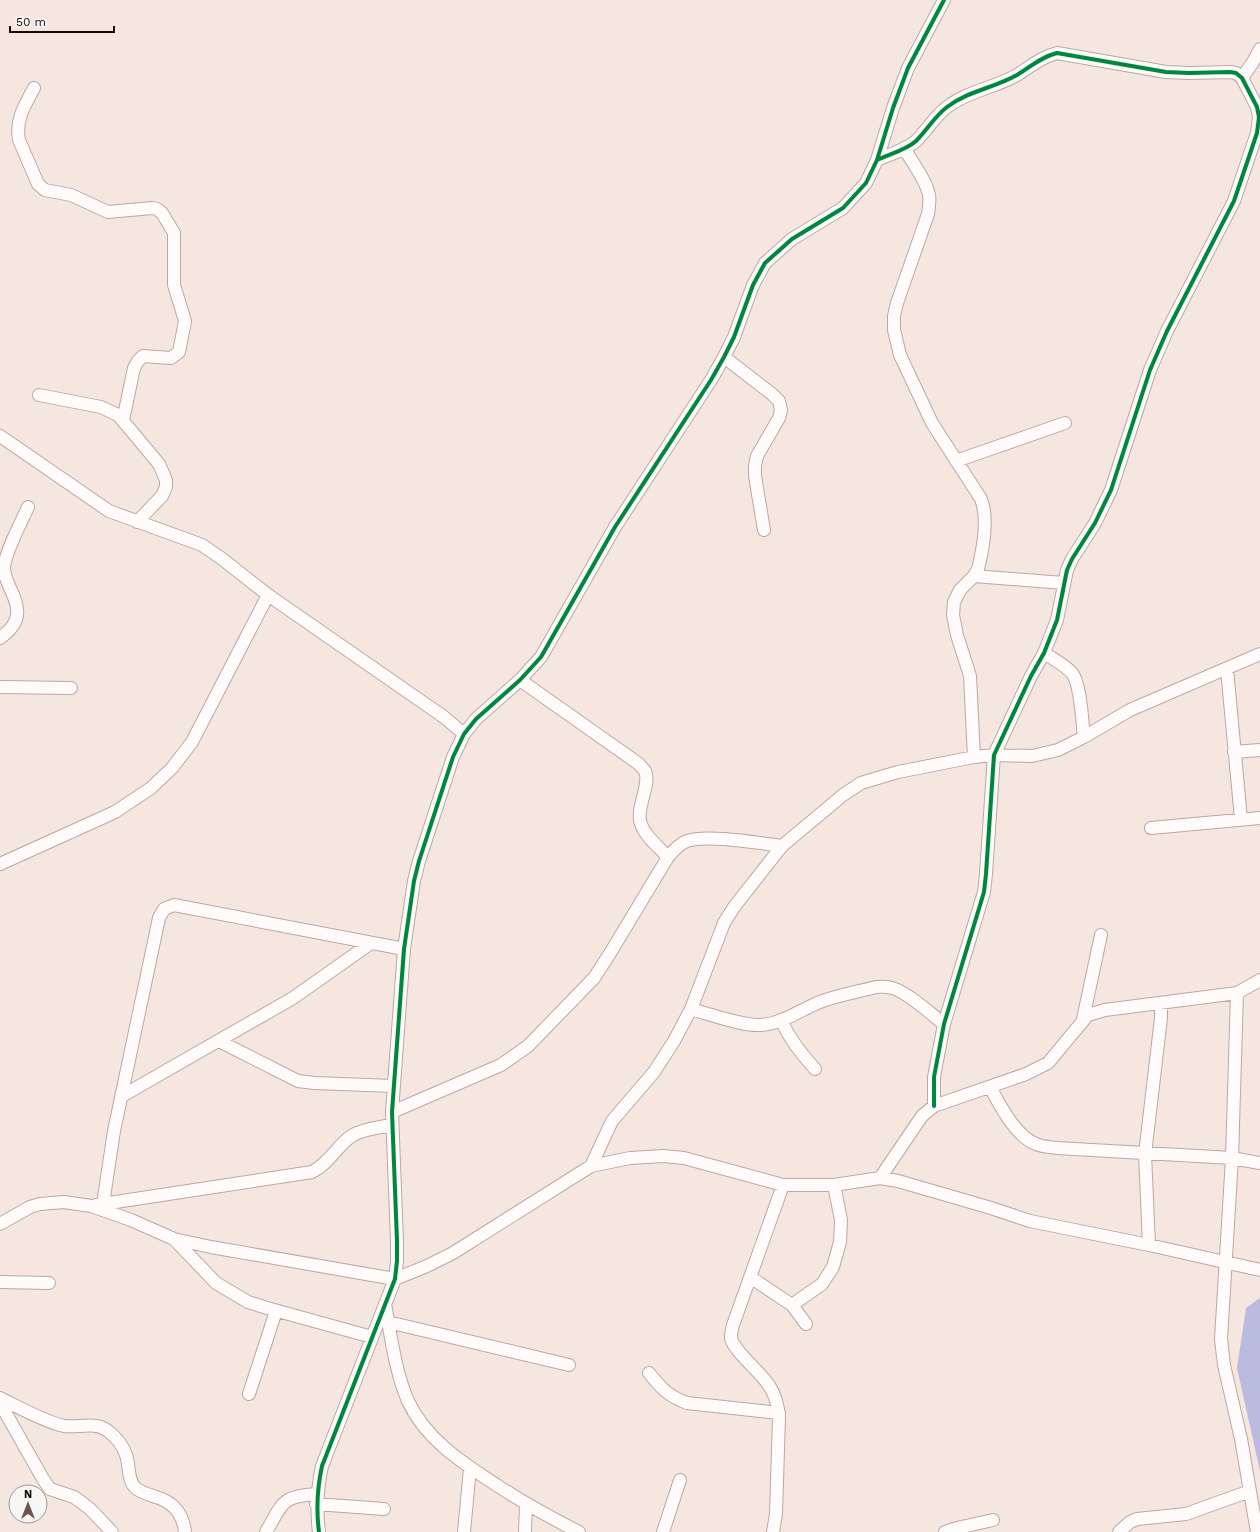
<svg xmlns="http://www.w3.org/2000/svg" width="1260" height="1532" viewBox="0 0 1260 1532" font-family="'Work Sans',sans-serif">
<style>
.water{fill:#bbbbdf}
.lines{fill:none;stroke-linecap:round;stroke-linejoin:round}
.street-casing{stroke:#bca8a2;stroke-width:14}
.street{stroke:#fefbfa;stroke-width:12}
.cycleway-casing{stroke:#f6f6f6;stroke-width:6}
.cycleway{stroke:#00873e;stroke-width:4}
</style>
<rect width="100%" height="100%" fill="#f6e6e0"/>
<!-- water -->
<path class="water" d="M 1260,1298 L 1260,1471 L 1237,1368 L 1246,1308 Z"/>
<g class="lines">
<defs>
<path id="street" d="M 1242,78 L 1253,62 L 1260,49
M 34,88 C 25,105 15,120 19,140 L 38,184 L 45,190 L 71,195 L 108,212 L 152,208 L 157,209 L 162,213 L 174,233 L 174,285 L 185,321 L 179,352 L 171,358 L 143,356 L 138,361 L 134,368 L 123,420
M 904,148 C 912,162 926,180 929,195 C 930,201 929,208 928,214 L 897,303 L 894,316 L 894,330 L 900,355 L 932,423 L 981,499 C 989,519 983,549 978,569 L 974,576 L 960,590 L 954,602 L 953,615 L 957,635 L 970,676 L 974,757
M 877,160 C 890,154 906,150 916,141 C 927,130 935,116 947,107 C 968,91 994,88 1017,75 C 1030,67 1041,57 1057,53 L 1166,72 L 1189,73 L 1230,72 L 1236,73 L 1242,78 L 1257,107 L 1259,117 L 1257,133 L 1234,201 L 1167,331 L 1150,370 L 1111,490 L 1095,523 L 1072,559 L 1067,570 L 1057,620 L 1044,653 L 1031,676 L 994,755 L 986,874 L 984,892 L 944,1024 L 934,1077 L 934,1106
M 724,357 L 772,394 L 779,401 L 781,410 L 779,418 L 757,456 L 755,466 L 755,476 L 764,530
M 39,395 L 101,407 L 118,415 L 159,464 L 166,480 L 166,487 L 162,496 L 137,522
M 0,436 L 109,511 L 202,545 L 221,558 L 268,595 L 444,717 L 464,734
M 956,461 L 1065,423
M 974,576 L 1064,583
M 0,638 C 21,623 21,610 10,588 C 7,581 4,575 4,567 C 6,550 21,523 28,507
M 1044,653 C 1053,659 1065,665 1072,673 C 1081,684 1082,722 1084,737
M 1227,669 L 1241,819
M 520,680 L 639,764 C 640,766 643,768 645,771 C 651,783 637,806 640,820 C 642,834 659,847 668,857
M 0,687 L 71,688
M 1234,752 L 1260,750
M 1151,828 L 1260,818
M 0,864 L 115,812 L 151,788 L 172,768 L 192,742 L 268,595
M 1237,993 L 1232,1158 L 1221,1339 L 1224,1365 L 1241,1439 L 1257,1532
M 691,1009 C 709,1014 743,1026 760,1025 C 782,1024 800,1010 820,1002 C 838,995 857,992 876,987 C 881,987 886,986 892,988 C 906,991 931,1014 944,1024
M 1083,1019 L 1101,935
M 781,1020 C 790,1040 801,1053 815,1069
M 219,1041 L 298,1081 L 314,1083 L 394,1086
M 990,1087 C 1000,1105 1015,1136 1036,1144 C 1042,1147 1050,1147 1057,1148 L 1232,1158 L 1260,1163
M 122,1096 L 293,998 L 371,943
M 392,1112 L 501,1065 L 528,1046 L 594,978 L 609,955 L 668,857 C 673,851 679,844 687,841 C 707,834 758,843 782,846
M 591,1166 L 612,1121 L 654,1072 L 674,1041 L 691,1009 L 724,923 L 734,907 L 782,846 L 843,795 L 861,783 L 898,772 L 974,757 L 994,755 L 1032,756 L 1058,750 L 1084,737 L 1130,710 L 1260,654
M 880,1178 L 922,1116 L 934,1106 L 1026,1074 L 1048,1063 L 1088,1015 L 1105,1010 L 1237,993 L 1260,980
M 103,1204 L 114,1131 L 159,918 L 164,909 L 174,905 L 404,949
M 96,1205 L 312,1172 C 330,1163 338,1144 353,1135 C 364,1129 380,1127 392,1125
M 0,1224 L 30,1207 L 40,1204 L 64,1202 L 91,1206 L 131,1220 L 174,1239 L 211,1247 L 395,1279 L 427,1266 L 453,1253 L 591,1166 L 630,1158 L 663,1156 L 684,1158 L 783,1185 L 834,1185 L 880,1178 L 898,1181 L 991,1208 L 1030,1221 L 1149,1245 L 1260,1270
M 174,1239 L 216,1283 L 248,1302 L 267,1308 L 372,1337
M 1149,1245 L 1145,1154 L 1161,1018 L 1161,1003
M 750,1277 L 792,1305 L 806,1324
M 0,1282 L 49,1283
M 385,1304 C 391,1336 395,1371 408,1401 C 426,1440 463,1463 498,1486 C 524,1503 551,1518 579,1532
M 792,1305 L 822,1284 L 833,1267 L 840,1242 L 841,1220 L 834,1185
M 388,1322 L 569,1365
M 649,1373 C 661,1388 668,1396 687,1403 L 779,1413
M 249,1394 L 276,1311
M 0,1398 C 18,1407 45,1422 64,1426 C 78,1428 96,1421 108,1431 C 116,1437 123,1446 126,1455 C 130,1466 127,1482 137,1489 C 143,1493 150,1495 156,1497 C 173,1502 183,1514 185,1532
M 0,1403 L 43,1479 L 50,1489 L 74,1497 L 81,1502 L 90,1509 L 112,1532
M 316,1504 L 384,1509
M 266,1532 C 283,1503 281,1496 317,1494
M 319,1532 C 316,1509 317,1489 322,1466 L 395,1279 L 397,1261 L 397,1241 L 392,1112 L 404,949 L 414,881 L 419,861 L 453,757 L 464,734 L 476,719 L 520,680 L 541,657 L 615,527 L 711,380 L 724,357 L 734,337 L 753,285 L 765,263 L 792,239 L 843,208 L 866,183 L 877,160 L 893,108 L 908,68 L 944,0
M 464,1532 L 470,1468
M 525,1532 L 526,1504
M 663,1532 L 680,1480
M 773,1532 L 776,1514 L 779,1417 C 778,1407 776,1396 770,1387 C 762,1373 734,1352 731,1338 C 731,1334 732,1329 733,1325 L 783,1185
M 945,1532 L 957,1528 L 993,1520
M 1119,1532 L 1130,1522 L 1137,1519 L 1186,1514 L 1250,1491"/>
</defs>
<!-- street casing -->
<use href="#street" class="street-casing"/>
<!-- street -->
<use href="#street" class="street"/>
<defs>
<path id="cycleway" d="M 877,160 C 890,154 906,150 916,141 C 927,130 935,116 947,107 C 968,91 994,88 1017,75 C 1030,67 1041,57 1057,53 L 1166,72 L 1189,73 L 1230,72 L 1236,73 L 1242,78 L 1257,107 L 1259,117 L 1257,133 L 1234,201 L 1167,331 L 1150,370 L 1111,490 L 1095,523 L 1072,559 L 1067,570 L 1057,620 L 1044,653 L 1031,676 L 994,755 L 986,874 L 984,892 L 944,1024 L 934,1077 L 934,1106
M 319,1532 C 316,1509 317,1489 322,1466 L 395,1279 L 397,1261 L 397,1241 L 392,1112 L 404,949 L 414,881 L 419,861 L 453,757 L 464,734 L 476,719 L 520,680 L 541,657 L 615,527 L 711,380 L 724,357 L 734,337 L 753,285 L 765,263 L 792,239 L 843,208 L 866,183 L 877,160 L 893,108 L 908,68 L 944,0"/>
</defs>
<!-- cycleway casing -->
<use href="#cycleway" class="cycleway-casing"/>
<!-- cycleway -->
<use href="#cycleway" class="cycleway"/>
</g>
<!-- north arrow -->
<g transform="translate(28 1504)"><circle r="19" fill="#f6f6f6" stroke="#a09694"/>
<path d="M0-3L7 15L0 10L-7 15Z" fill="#6a5550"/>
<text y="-6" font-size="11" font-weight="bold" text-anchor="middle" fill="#1e0702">N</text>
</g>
<!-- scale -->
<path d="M10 26v6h104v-6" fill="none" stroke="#1e0702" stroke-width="2"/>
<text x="16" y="26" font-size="12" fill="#1e0702" stroke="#f6f6f6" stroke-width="3" paint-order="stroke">50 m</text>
</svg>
